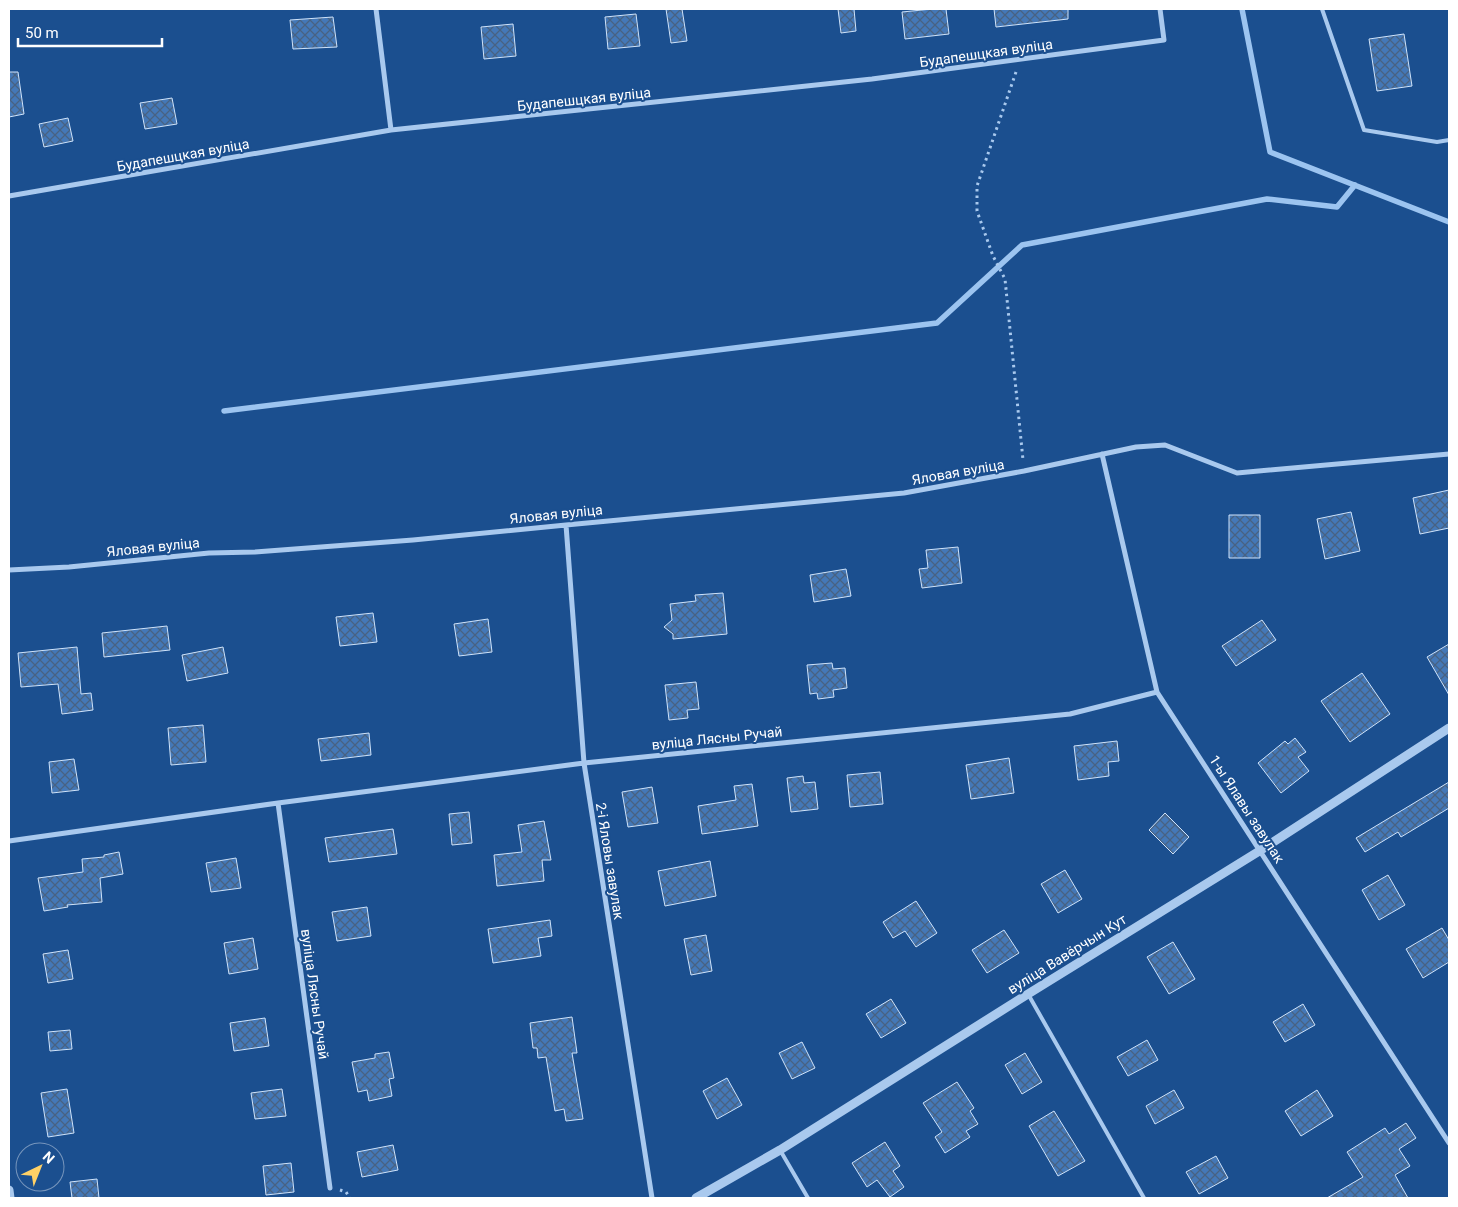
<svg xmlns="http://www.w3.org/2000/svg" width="1458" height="1207" viewBox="0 0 1458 1207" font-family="Roboto,sans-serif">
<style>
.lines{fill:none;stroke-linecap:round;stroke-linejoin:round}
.stream{stroke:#9cc4f0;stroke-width:5.5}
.building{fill:url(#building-cross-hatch);stroke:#cfe3fa}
.path{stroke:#a9c9ee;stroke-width:3;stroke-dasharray:2.5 4;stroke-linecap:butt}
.service{stroke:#a9c9ee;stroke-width:4}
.minor{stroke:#a9c9ee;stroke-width:5}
.tertiary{stroke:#a9c9ee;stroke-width:9}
.labels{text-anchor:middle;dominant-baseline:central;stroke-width:4;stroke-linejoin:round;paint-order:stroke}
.street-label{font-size:14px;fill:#fff;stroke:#1b4f8f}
</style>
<defs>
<pattern id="building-cross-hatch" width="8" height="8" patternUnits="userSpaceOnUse" patternTransform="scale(1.25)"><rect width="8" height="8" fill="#4478b7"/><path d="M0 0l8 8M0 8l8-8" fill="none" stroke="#486282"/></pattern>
</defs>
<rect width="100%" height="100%" fill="#1b4f8f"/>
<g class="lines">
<!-- stream -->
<path class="stream" d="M 1242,9 L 1270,152 L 1449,222
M 224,411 L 937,323 L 1022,245 L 1267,199 L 1337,207 L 1355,185"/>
</g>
<!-- building -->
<path class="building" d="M 666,9 L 682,9 L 687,41 L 671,43 Z
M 838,9 L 854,9 L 856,31 L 841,33 Z
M 932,9 L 946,9 L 949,34 L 905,39 L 902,12 Z
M 994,9 L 1068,9 L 1068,19 L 996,27 Z
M 636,14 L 640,46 L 608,49 L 605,17 Z
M 333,17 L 337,47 L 293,49 L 290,20 Z
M 513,24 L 516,56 L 484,59 L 481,27 Z
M 1404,34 L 1412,86 L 1377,91 L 1369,39 Z
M 9,72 L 18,72 L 24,114 L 9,117 Z
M 172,98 L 177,124 L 145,129 L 140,103 Z
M 68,118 L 73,141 L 44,147 L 39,124 Z
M 1449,490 L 1449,528 L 1420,534 L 1413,498 Z
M 1351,512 L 1360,551 L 1325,559 L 1317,519 Z
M 1229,515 L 1260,515 L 1260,558 L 1229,558 Z
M 958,547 L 962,583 L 922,588 L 919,569 L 928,568 L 926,550 Z
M 846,569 L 851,596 L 814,602 L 810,575 Z
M 723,593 L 727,634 L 673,639 L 673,634 L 664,627 L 672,620 L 670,604 L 696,601 L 695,595 Z
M 373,613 L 377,642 L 340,646 L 336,617 Z
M 488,619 L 492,652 L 459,656 L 454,624 Z
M 1262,620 L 1276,640 L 1236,666 L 1222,646 Z
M 167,626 L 170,650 L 104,657 L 102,633 Z
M 1449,644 L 1449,695 L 1427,657 Z
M 77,647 L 81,694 L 91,693 L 93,710 L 62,714 L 58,684 L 21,687 L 18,653 Z
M 223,647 L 228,673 L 187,681 L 182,655 Z
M 832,663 L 833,669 L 845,668 L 847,688 L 833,690 L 834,697 L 818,699 L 817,693 L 810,694 L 807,665 Z
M 1362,673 L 1390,714 L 1350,742 L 1321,701 Z
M 696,682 L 699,709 L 687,710 L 688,718 L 669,720 L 665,685 Z
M 203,725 L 206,762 L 171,765 L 168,728 Z
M 369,733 L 371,755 L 321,761 L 318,739 Z
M 1295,738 L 1306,752 L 1298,757 L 1309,771 L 1281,793 L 1258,763 L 1285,741 L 1288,744 Z
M 1117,741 L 1119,761 L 1108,762 L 1109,776 L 1078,780 L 1074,746 Z
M 1009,758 L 1014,793 L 971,799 L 966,765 Z
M 74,759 L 79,790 L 52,793 L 49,762 Z
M 880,772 L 883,804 L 850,807 L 847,775 Z
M 803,776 L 804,783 L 815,782 L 818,809 L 791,812 L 787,778 Z
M 1449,782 L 1449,808 L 1401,837 L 1398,832 L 1365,852 L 1356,838 Z
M 752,784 L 758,826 L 702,834 L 698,806 L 736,800 L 734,786 Z
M 652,787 L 658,823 L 628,827 L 622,792 Z
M 469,812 L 472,843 L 452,845 L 449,814 Z
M 1165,813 L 1189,837 L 1173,854 L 1149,830 Z
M 544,821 L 551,860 L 542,860 L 544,881 L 497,886 L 494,855 L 522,852 L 518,825 Z
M 393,829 L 397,854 L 329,862 L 325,838 Z
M 119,852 L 123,874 L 100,878 L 102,902 L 67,905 L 68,907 L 44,911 L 38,878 L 83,872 L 82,859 L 104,857 L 104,855 Z
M 236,858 L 241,888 L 211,892 L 206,863 Z
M 710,861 L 716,896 L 665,906 L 658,871 Z
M 1065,870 L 1082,899 L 1058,913 L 1041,884 Z
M 1388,875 L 1405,905 L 1379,920 L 1362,890 Z
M 916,901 L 937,933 L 916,947 L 905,931 L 893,938 L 883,922 Z
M 367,907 L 371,936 L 337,941 L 332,912 Z
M 550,920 L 552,936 L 538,938 L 541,956 L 493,963 L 488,929 Z
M 1442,928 L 1449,940 L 1449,962 L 1423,978 L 1406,949 Z
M 1004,930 L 1019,953 L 987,973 L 972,950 Z
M 706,935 L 712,971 L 691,975 L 684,939 Z
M 253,938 L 258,969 L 229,974 L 224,943 Z
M 1173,942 L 1195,979 L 1169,994 L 1147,957 Z
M 68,950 L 73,979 L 48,983 L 43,954 Z
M 891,999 L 906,1023 L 881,1038 L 866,1014 Z
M 1303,1004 L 1315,1025 L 1285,1042 L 1273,1022 Z
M 572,1017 L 577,1053 L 572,1053 L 583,1119 L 566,1121 L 564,1109 L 555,1111 L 546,1057 L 538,1058 L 537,1048 L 533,1048 L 530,1023 Z
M 265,1018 L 269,1046 L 234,1051 L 230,1023 Z
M 70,1030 L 72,1049 L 50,1051 L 48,1032 Z
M 1147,1040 L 1158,1060 L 1128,1076 L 1117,1057 Z
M 802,1042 L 815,1068 L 792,1079 L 779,1053 Z
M 389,1052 L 394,1078 L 389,1079 L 392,1096 L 369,1101 L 367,1090 L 358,1092 L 352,1062 L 375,1058 L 375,1054 Z
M 1025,1053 L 1042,1082 L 1022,1094 L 1005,1065 Z
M 727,1078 L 742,1105 L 717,1119 L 703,1091 Z
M 957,1082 L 974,1108 L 970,1111 L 978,1124 L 966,1131 L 970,1137 L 945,1153 L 935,1137 L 942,1132 L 923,1103 Z
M 67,1089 L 74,1133 L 48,1137 L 41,1093 Z
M 282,1089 L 286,1116 L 255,1119 L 251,1093 Z
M 1174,1090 L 1184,1108 L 1155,1124 L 1146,1106 Z
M 1317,1090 L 1333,1116 L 1301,1136 L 1285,1111 Z
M 1054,1111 L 1085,1161 L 1058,1176 L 1029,1126 Z
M 1406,1123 L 1416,1138 L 1399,1149 L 1410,1166 L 1395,1175 L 1408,1198 L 1327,1198 L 1363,1177 L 1347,1152 L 1385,1128 L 1389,1134 Z
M 885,1142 L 900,1166 L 893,1171 L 904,1187 L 890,1197 L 877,1180 L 867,1187 L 852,1163 Z
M 393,1145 L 398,1170 L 362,1177 L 357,1152 Z
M 1216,1156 L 1228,1178 L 1199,1194 L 1186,1172 Z
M 291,1163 L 294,1192 L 266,1195 L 263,1166 Z
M 97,1179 L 99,1198 L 72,1198 L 70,1182 Z"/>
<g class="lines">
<!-- path -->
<path class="path" d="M 1016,72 L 977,186 L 977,211 L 993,256 L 1005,279 L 1023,460
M 340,1190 L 346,1192 L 350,1198"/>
<!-- service -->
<path class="service" d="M 1322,9 L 1364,130 L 1437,142 L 1449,140
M 1028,994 L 1144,1198
M 780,1150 L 808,1198"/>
<!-- minor -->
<path class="minor" d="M 376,9 L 391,130
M 9,196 L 391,130 L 872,79 L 1164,40 L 1160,9
M 1102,454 L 1157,692 L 1449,1143
M 566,525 L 584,763 L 652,1198
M 9,570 L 69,567 L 209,553 L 255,552 L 413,540 L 566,525 L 904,493 L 1024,471 L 1136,447 L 1165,445 L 1237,473 L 1449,454
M 278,803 L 330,1188
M 9,841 L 278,803 L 584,763 L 1070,714 L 1157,692"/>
<!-- tertiary -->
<path class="tertiary" d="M 9,1190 L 10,1198
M 696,1198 L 780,1150 L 1028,994 L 1261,850 L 1449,728"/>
</g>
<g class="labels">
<!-- street labels -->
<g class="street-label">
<text transform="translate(986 53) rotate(-8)">Будапешцкая вуліца</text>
<text transform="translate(584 99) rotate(-6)">Будапешцкая вуліца</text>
<text transform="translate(183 155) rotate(-10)">Будапешцкая вуліца</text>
<text transform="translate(958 472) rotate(-10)">Яловая вуліца</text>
<text transform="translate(556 514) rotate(-6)">Яловая вуліца</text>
<text transform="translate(153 547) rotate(-6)">Яловая вуліца</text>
<text transform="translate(717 738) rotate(-6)">вуліца Лясны Ручай</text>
<text transform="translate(1247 809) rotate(57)">1-ы Ялавы завулак</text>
<text transform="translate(610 861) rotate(81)">2-і Яловы завулак</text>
<text transform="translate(1067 954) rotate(-32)">вуліца Вавёрчын Кут</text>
<text transform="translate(315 994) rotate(82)">вуліца Лясны Ручай</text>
</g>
</g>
<!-- border -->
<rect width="1458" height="1207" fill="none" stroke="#ffffff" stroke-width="20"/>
<!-- north arrow -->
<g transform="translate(40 1167) rotate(43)"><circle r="24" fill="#1b4f8f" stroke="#7695bc"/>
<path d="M0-4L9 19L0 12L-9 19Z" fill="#ffd166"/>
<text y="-8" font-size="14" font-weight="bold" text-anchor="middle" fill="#ffffff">N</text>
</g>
<!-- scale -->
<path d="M18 38v8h144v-8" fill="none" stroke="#ffffff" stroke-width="2.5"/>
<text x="25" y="38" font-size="15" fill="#ffffff" stroke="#1b4f8f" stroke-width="4" paint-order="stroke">50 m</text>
</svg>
